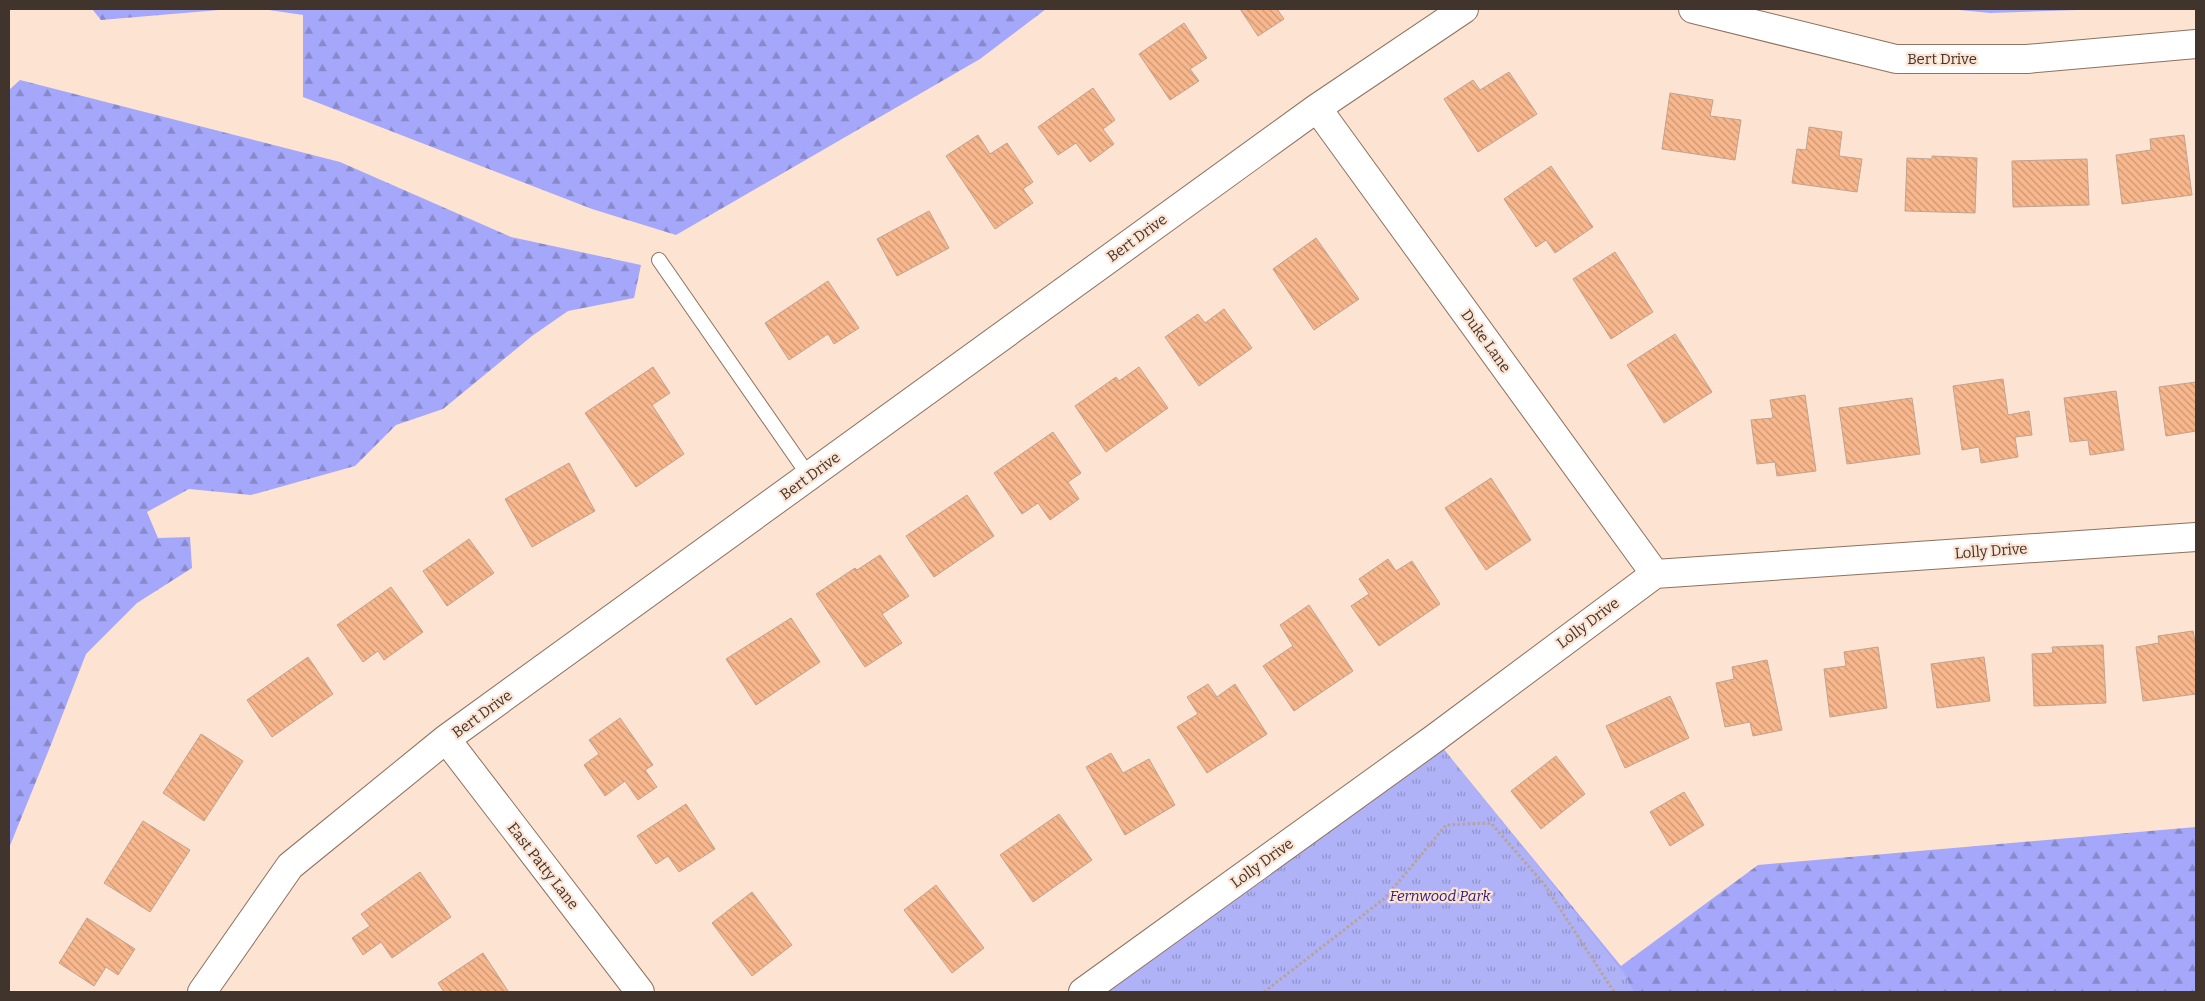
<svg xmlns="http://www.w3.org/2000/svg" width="2205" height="1001" viewBox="0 0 2205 1001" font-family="Bitter,serif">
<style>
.forest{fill:url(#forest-firs)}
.park{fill:url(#park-tufts)}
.building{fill:url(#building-back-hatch);stroke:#c2a38f}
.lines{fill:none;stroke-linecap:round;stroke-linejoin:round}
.lane-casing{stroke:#8e715e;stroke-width:16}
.street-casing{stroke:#8e715e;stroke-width:30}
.path{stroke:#b8a395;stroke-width:3;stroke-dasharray:2.5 2.5;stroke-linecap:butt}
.lane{stroke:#fff;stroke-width:14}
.street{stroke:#fff;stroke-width:28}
.labels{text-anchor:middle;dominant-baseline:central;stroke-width:4.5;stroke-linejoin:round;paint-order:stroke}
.street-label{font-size:15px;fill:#41342c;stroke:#fde3d2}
.park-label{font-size:15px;font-style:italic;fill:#2c1b78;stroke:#fde3d2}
</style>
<defs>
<pattern id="forest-firs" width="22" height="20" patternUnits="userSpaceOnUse" patternTransform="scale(1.25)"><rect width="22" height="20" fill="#a5a7fa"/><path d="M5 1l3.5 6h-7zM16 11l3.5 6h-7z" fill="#8889cb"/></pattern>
<pattern id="park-tufts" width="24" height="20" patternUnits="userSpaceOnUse" patternTransform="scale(1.25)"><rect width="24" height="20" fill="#afb2f7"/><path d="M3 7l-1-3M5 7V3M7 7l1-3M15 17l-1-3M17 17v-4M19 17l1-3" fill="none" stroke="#9092c8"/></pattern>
<pattern id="building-back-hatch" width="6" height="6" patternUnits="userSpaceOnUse" patternTransform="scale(1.25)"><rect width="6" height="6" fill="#f8b78c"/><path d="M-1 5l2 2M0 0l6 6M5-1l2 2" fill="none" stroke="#ca9673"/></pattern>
</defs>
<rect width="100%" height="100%" fill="#fde3d2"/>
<!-- forest -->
<path class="forest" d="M 92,9 L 231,9 L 101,20 Z
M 262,9 L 1046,9 L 980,59 L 676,235 L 592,209 L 303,97 L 303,15 Z
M 1949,9 L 2109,9 L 1990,13 Z
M 20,80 L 340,162 L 511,237 L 641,265 L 634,298 L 568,311 L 532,336 L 443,409 L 396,425 L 355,466 L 251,495 L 189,489 L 147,512 L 158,538 L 190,537 L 192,568 L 137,603 L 86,654 L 50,747 L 9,848 L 9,90 Z
M 1458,767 L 1621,966 L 1758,865 L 2196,827 L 2196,992 L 1138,992 Z"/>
<!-- park -->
<path class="park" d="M 1435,738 L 1624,973 L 1634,992 L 1092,992 Z"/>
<!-- building -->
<path class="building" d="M 1240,9 L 1277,9 L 1284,19 L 1258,36 Z
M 1184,23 L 1207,58 L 1190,69 L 1199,81 L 1170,100 L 1139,54 Z
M 1509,72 L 1537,114 L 1478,152 L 1444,99 L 1473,80 L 1480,90 Z
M 1093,88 L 1115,120 L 1103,129 L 1114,144 L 1090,162 L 1076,143 L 1058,155 L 1038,127 Z
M 1670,93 L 1713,100 L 1710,116 L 1741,120 L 1735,160 L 1662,149 Z
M 1809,127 L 1842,132 L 1839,156 L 1862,159 L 1857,192 L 1792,183 L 1797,149 L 1806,150 Z
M 978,135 L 990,154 L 1007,143 L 1033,182 L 1023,189 L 1033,203 L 995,229 L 946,156 Z
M 2184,135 L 2192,195 L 2122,204 L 2116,155 L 2151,150 L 2150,139 Z
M 1932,156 L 1977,158 L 1975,213 L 1905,211 L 1907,158 L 1932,159 Z
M 2087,159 L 2089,205 L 2013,207 L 2012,161 Z
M 1551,166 L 1593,227 L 1555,253 L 1546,240 L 1536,247 L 1504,199 Z
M 929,211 L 949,248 L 897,276 L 877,239 Z
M 1316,238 L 1359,299 L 1314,330 L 1273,269 Z
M 1615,252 L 1653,312 L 1611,339 L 1573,279 Z
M 828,281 L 859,328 L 834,344 L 828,334 L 789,360 L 765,323 Z
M 1224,309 L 1252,348 L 1199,386 L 1165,337 L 1198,314 L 1205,323 Z
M 1675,334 L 1712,392 L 1664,423 L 1627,365 Z
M 653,367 L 670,393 L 652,405 L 684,454 L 636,487 L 585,413 Z
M 1139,367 L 1168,408 L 1106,452 L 1075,406 L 1116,377 L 1119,381 Z
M 2003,379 L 2008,415 L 2029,411 L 2032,435 L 2015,437 L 2018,457 L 1981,463 L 1979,447 L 1962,450 L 1953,386 Z
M 2196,382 L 2196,431 L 2166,436 L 2159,387 Z
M 2116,391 L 2124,450 L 2090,455 L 2088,440 L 2070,442 L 2064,398 Z
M 1805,395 L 1816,471 L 1777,476 L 1775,462 L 1757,464 L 1751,420 L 1773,418 L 1770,400 Z
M 1912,398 L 1920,454 L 1847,464 L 1839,408 Z
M 1053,432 L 1081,473 L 1068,482 L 1079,499 L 1050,520 L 1038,503 L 1022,514 L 994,473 Z
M 569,463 L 595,511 L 532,547 L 505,499 Z
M 1491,478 L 1531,540 L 1486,570 L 1445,508 Z
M 967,495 L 994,536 L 934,577 L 906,536 Z
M 469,539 L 494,573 L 447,606 L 423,571 Z
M 880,555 L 909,596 L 882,614 L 902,643 L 865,667 L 816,594 L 855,568 L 857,570 Z
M 1388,559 L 1396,571 L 1412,561 L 1440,604 L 1379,646 L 1351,606 L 1369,594 L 1359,579 Z
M 391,587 L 423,632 L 384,660 L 378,651 L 363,662 L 337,625 Z
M 1309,605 L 1353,671 L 1294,711 L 1263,666 L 1293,646 L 1280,625 Z
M 791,618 L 820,662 L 756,705 L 726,659 Z
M 2193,631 L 2196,647 L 2196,694 L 2143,701 L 2136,647 L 2159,643 L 2158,636 Z
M 2103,645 L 2106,703 L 2034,706 L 2032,654 L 2053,653 L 2052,647 Z
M 1878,647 L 1887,708 L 1830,717 L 1824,669 L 1846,666 L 1844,652 Z
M 308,657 L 333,694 L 272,737 L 247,700 Z
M 1984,657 L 1990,701 L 1937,708 L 1931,664 Z
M 1767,660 L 1782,730 L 1753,736 L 1750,722 L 1725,727 L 1716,683 L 1734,679 L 1732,667 Z
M 1208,684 L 1217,697 L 1235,684 L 1267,734 L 1207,773 L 1177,727 L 1198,714 L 1187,697 Z
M 1670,696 L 1689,738 L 1625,768 L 1606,726 Z
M 620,718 L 653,765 L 645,770 L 657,787 L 638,800 L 625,781 L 605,796 L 584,765 L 599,754 L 589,740 Z
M 201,734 L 243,761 L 204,821 L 163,793 Z
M 1111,753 L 1123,773 L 1149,759 L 1175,805 L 1125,835 L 1086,767 Z
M 1556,756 L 1585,794 L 1541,829 L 1511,791 Z
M 1684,792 L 1704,825 L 1670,846 L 1650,812 Z
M 686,804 L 715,849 L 679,872 L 668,856 L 656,864 L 637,836 Z
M 1059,814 L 1092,860 L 1033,902 L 1000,855 Z
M 143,821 L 190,850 L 150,912 L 104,883 Z
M 420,872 L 451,917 L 392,958 L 381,942 L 363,955 L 352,938 L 370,926 L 361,914 Z
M 936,885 L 984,948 L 952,973 L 904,910 Z
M 752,892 L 792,945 L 752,976 L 712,923 Z
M 87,918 L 135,949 L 118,975 L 106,967 L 94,986 L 59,963 Z
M 483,953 L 508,991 L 507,992 L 444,992 L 438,983 Z"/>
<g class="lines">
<defs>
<path id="lane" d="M 659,260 L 809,476"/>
<path id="street" d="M 1693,9 L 1896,59 L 2027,59 L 2196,44
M 1317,108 L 1655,574
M 446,739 L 640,992
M 202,992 L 290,866 L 446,739 L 1317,108 L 1464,9
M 1083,992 L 1435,738 L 1655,574 L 2196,537"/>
</defs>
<!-- lane casing -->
<use href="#lane" class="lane-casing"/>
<!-- street casing -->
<use href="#street" class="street-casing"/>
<!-- path -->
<path class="path" d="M 1264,992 L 1385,898 L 1446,825 L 1491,823 L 1544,884 L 1614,992"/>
<!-- lane -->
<use href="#lane" class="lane"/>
<!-- street -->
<use href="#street" class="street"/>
</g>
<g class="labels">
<!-- street labels -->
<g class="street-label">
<text x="1942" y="59">Bert Drive</text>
<text transform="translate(1137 238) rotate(-36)">Bert Drive</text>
<text transform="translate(1486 341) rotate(54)">Duke Lane</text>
<text transform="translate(810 476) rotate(-36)">Bert Drive</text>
<text transform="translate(1991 551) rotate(-4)">Lolly Drive</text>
<text transform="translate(1588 623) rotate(-37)">Lolly Drive</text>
<text transform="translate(482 714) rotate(-36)">Bert Drive</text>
<text transform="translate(1262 863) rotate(-36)">Lolly Drive</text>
<text transform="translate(543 866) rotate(52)">East Patty Lane</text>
</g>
<!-- park labels -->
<g class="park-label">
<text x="1440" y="896">Fernwood Park</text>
</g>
</g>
<!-- border -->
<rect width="2205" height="1001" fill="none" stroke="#41342c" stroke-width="20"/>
</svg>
